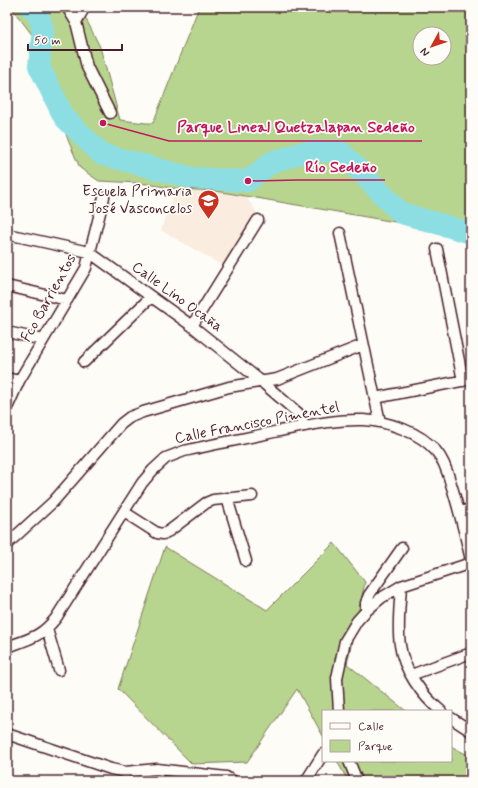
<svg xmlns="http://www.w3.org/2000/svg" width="478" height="788" viewBox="0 0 478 788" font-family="Mynerve,sans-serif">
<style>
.built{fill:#faecde}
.green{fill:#b7d58e;stroke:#807a5c;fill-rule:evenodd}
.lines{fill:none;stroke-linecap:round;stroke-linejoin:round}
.river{stroke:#8cdee3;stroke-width:22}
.minor-casing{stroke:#4a1f2b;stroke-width:13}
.minor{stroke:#fdfcf7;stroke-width:10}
.labels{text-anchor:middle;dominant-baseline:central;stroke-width:3.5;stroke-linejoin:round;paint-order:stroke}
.poi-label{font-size:15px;fill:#4a1f2b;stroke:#fdfcf7;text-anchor:end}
.street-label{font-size:15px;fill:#4a1f2b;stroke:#fdfcf7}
.leader{fill:none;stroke:#c2185b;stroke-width:1.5}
.callout-dot{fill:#c2185b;stroke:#fdfcf7;stroke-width:1.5}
.callout-label{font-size:16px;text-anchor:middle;font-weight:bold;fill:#c2185b;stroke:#fdfcf7;stroke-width:3.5;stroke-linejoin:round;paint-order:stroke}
</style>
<rect width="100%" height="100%" fill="#fdfcf7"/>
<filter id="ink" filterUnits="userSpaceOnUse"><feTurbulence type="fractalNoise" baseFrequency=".025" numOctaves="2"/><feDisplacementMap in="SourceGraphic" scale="8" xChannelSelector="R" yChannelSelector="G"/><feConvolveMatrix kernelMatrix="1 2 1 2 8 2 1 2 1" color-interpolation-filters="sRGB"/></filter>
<g filter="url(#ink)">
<!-- built -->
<path class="built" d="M 177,184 L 242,192 L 257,212 L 223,266 L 161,230 Z"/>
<!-- green -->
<path class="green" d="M 11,7 L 80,7 L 100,47 L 120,120 L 146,123 L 153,123 L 199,7 L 471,7 L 471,240 L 434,230 L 401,223 L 216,191 L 178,189 L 140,183 L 99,181 L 80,168 L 68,140 L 33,36 ZM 420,34 L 444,34 L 444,58 L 420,58 Z
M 334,543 L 365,582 L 347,664 L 406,711 L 323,711 L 323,736 L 297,689 L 247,762 L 192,764 L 118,689 L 165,547 L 267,610 Z
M 451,746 L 471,757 L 471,781 L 348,781 L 337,761 L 451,761 Z"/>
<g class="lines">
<!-- river -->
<path class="river" d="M 31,7 L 37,11 L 43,29 L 39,66 L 64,117 L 101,154 L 192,178 L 248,181 L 272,162 L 304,152 L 340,151 L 401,213 L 471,233"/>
<defs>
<path id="minor" d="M 67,7 L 76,22 L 87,67 L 110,113
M 76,22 L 85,7
M 340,233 L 380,422
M 7,234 L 89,252 L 192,326 L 262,382 L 298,413 L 305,426
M 437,249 L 463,381
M 7,286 L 67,300
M 192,326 L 258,220
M 7,332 L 43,340
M 84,362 L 151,297
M 7,378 L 19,381
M 375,398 L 471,379
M 7,408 L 19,381 L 86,268 L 104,197
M 227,498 L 246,561
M 124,512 L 157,533 L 163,534 L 169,531 L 206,503 L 213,500 L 252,496
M 460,512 L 471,509
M 7,544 L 53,502 L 121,424 L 130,417 L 143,412 L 229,387 L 277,379 L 363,345
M 401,586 C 400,605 397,626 400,645 C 403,669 422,696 441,711
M 366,611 L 366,603 L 369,595 L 402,548
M 47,629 L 59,670
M 7,647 C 29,639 41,637 56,618 L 142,483 L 153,470 L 166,458 L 184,451 C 215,444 247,438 279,431 C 306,426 335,419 363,420 C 387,421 420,432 436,451 C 444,460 448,473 451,484 C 459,509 465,534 471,560
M 411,675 L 471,653
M 339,711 L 337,678 L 345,641 L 357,621 L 366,611 L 381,598 L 401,586 L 471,563
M 451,718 L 471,731
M 7,734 L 111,769 L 125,772 L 157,769 L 226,777 L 233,781
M 349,761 L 357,781
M 306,781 L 323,754"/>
</defs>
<!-- minor casing -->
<use href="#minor" class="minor-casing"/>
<!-- minor -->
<use href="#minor" class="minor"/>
</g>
</g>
<!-- icons -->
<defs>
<symbol id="school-pin" viewBox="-11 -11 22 30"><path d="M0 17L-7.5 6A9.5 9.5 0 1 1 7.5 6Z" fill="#c8321e" stroke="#fdfcf7"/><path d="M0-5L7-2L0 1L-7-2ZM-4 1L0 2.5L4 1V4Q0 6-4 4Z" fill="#fff"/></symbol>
</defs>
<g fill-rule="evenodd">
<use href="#school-pin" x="196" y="188" width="25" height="34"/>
</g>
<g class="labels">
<!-- poi labels -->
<g class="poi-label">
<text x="192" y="192">Escuela Primaria<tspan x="192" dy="17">José Vasconcelos</tspan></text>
</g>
<!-- street labels -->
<g class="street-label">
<text transform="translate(177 297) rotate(36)">Calle Lino Ocaña</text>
<text transform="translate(49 298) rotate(-61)">Fco Barrientos</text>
<text transform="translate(257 423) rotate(-11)">Calle Francisco Pimentel</text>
</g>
</g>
<!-- callouts -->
<path class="leader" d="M103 123L169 141H422M248 181L297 180H385"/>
<g class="callout-dot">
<circle cx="103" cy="123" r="4"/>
<circle cx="248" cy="181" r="4"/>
</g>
<g class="callout-label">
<text x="296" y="132">Parque Lineal Quetzalapan Sedeño</text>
<text x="341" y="172">Río Sedeño</text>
</g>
<!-- margin -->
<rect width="478" height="788" fill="none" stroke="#fdfcf7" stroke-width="24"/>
<rect x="12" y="12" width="454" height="764" fill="none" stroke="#4a1f2b" stroke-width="1.5" filter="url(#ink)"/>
<!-- legend -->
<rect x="322" y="710" width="130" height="52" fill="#fdfcf7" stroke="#b5a4a5"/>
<rect x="330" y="723" width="20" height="6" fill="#fdfcf7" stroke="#b5a4a5"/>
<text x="358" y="730" font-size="12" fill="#4a1f2b">Calle</text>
<rect x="330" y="740" width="20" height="12" fill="#b7d58e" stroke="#b5a4a5"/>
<text x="358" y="750" font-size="12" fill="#4a1f2b">Parque</text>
<!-- north arrow -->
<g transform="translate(432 46) rotate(230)"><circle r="19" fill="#fdfcf7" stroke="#b5a4a5"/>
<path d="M0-3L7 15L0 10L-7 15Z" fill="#c8321e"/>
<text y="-6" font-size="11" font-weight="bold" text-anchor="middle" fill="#4a1f2b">N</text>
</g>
<!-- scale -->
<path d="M28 44v6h94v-6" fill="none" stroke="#4a1f2b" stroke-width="2"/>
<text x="34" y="44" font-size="12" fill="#4a1f2b" stroke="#fdfcf7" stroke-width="3" paint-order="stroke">50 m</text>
</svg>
